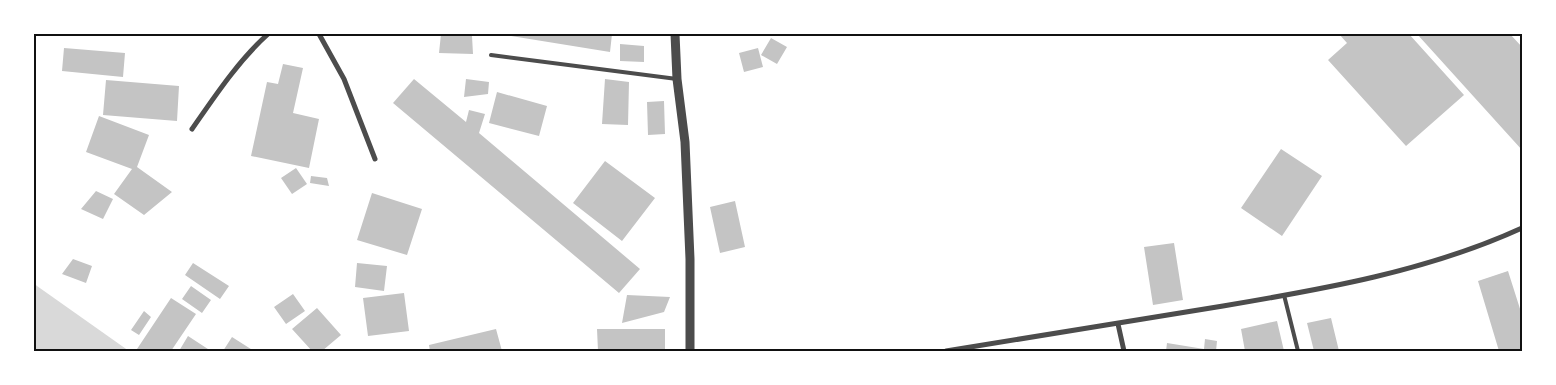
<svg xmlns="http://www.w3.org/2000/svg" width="1556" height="385" viewBox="0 0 1556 385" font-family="'PT Sans Narrow',sans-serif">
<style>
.water{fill:#d9d9d9}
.building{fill:#c4c4c4}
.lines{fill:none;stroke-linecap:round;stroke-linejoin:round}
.service{stroke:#4c4c4c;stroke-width:4}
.minor{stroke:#4c4c4c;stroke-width:5}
.tertiary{stroke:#4c4c4c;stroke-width:9}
.neatline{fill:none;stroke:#111;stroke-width:2}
</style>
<rect width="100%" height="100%" fill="#fff"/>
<!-- water -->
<path class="water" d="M 34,283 L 37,286 L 129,351 L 34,351 Z"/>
<!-- building -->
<path class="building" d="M 441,34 L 472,36 L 473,54 L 439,53 Z
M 498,34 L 612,34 L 610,52 Z
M 1339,34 L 1409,34 L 1464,95 L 1406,146 L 1328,60 L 1347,43 Z
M 1417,34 L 1510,34 L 1522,47 L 1522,150 Z
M 771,38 L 787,47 L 777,64 L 761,55 Z
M 620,44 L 644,46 L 644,62 L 620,61 Z
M 64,48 L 125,53 L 123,77 L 62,71 Z
M 758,48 L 763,67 L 744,72 L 739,53 Z
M 283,64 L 303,68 L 293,113 L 319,119 L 309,168 L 251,156 L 267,82 L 278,84 Z
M 414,79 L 466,122 L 469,110 L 485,114 L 479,133 L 640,269 L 619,293 L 393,103 Z
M 466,79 L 489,82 L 488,94 L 464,97 Z
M 605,79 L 629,82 L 628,125 L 602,124 Z
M 106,80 L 179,86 L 177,121 L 103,115 Z
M 497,92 L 547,106 L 539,136 L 489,123 Z
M 664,101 L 665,134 L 648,135 L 647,102 Z
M 99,116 L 149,135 L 137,167 L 172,192 L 144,215 L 114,194 L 132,169 L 86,152 Z
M 1281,149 L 1322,176 L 1282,236 L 1241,208 Z
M 605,161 L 655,198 L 622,241 L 573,203 Z
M 296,168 L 307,184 L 292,194 L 281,178 Z
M 311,176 L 327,178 L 329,186 L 310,183 Z
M 96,191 L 113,199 L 103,219 L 81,209 Z
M 372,193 L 422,209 L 407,255 L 357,240 Z
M 735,201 L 745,247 L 720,253 L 710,207 Z
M 1174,243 L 1183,300 L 1153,305 L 1144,247 Z
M 73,259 L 92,266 L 86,283 L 62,274 Z
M 193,263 L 229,286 L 220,299 L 185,275 Z
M 357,263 L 387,266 L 384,291 L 355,287 Z
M 1508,271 L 1521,312 L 1522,312 L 1522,351 L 1499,351 L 1478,281 Z
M 191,286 L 211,300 L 202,313 L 182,299 Z
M 404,293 L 409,331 L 368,336 L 363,298 Z
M 293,294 L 305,311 L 286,324 L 274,307 Z
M 627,295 L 670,297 L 664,312 L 622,323 Z
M 171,298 L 196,314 L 171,351 L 141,351 L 137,349 Z
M 317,308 L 341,335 L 322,351 L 312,351 L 292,329 Z
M 144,311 L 151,317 L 139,335 L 131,330 Z
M 1331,318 L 1339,351 L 1314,351 L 1307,323 Z
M 1277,321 L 1284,351 L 1245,351 L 1241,329 Z
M 496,329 L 502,351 L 430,351 L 429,345 Z
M 597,329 L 665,329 L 665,351 L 598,351 Z
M 188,336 L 211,351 L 179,351 Z
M 232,337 L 254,351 L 223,351 Z
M 1205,339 L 1217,341 L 1216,351 L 1166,351 L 1167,343 L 1204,349 Z"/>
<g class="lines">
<!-- service -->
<path class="service" d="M 491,55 L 677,79
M 1284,295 L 1298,351"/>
<!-- minor -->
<path class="minor" d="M 319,34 L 344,79 L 375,159
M 192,129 C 215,96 238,61 268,34
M 1118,324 L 1124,351
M 946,351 C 1038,336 1131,321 1223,306 C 1324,289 1428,271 1522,228"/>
<!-- tertiary -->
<path class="tertiary" d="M 675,34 L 677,79 L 685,142 L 690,259 L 690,351"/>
</g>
<!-- border -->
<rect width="1556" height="385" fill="none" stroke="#ffffff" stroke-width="70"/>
<rect x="35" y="35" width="1486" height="315" class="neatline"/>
</svg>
